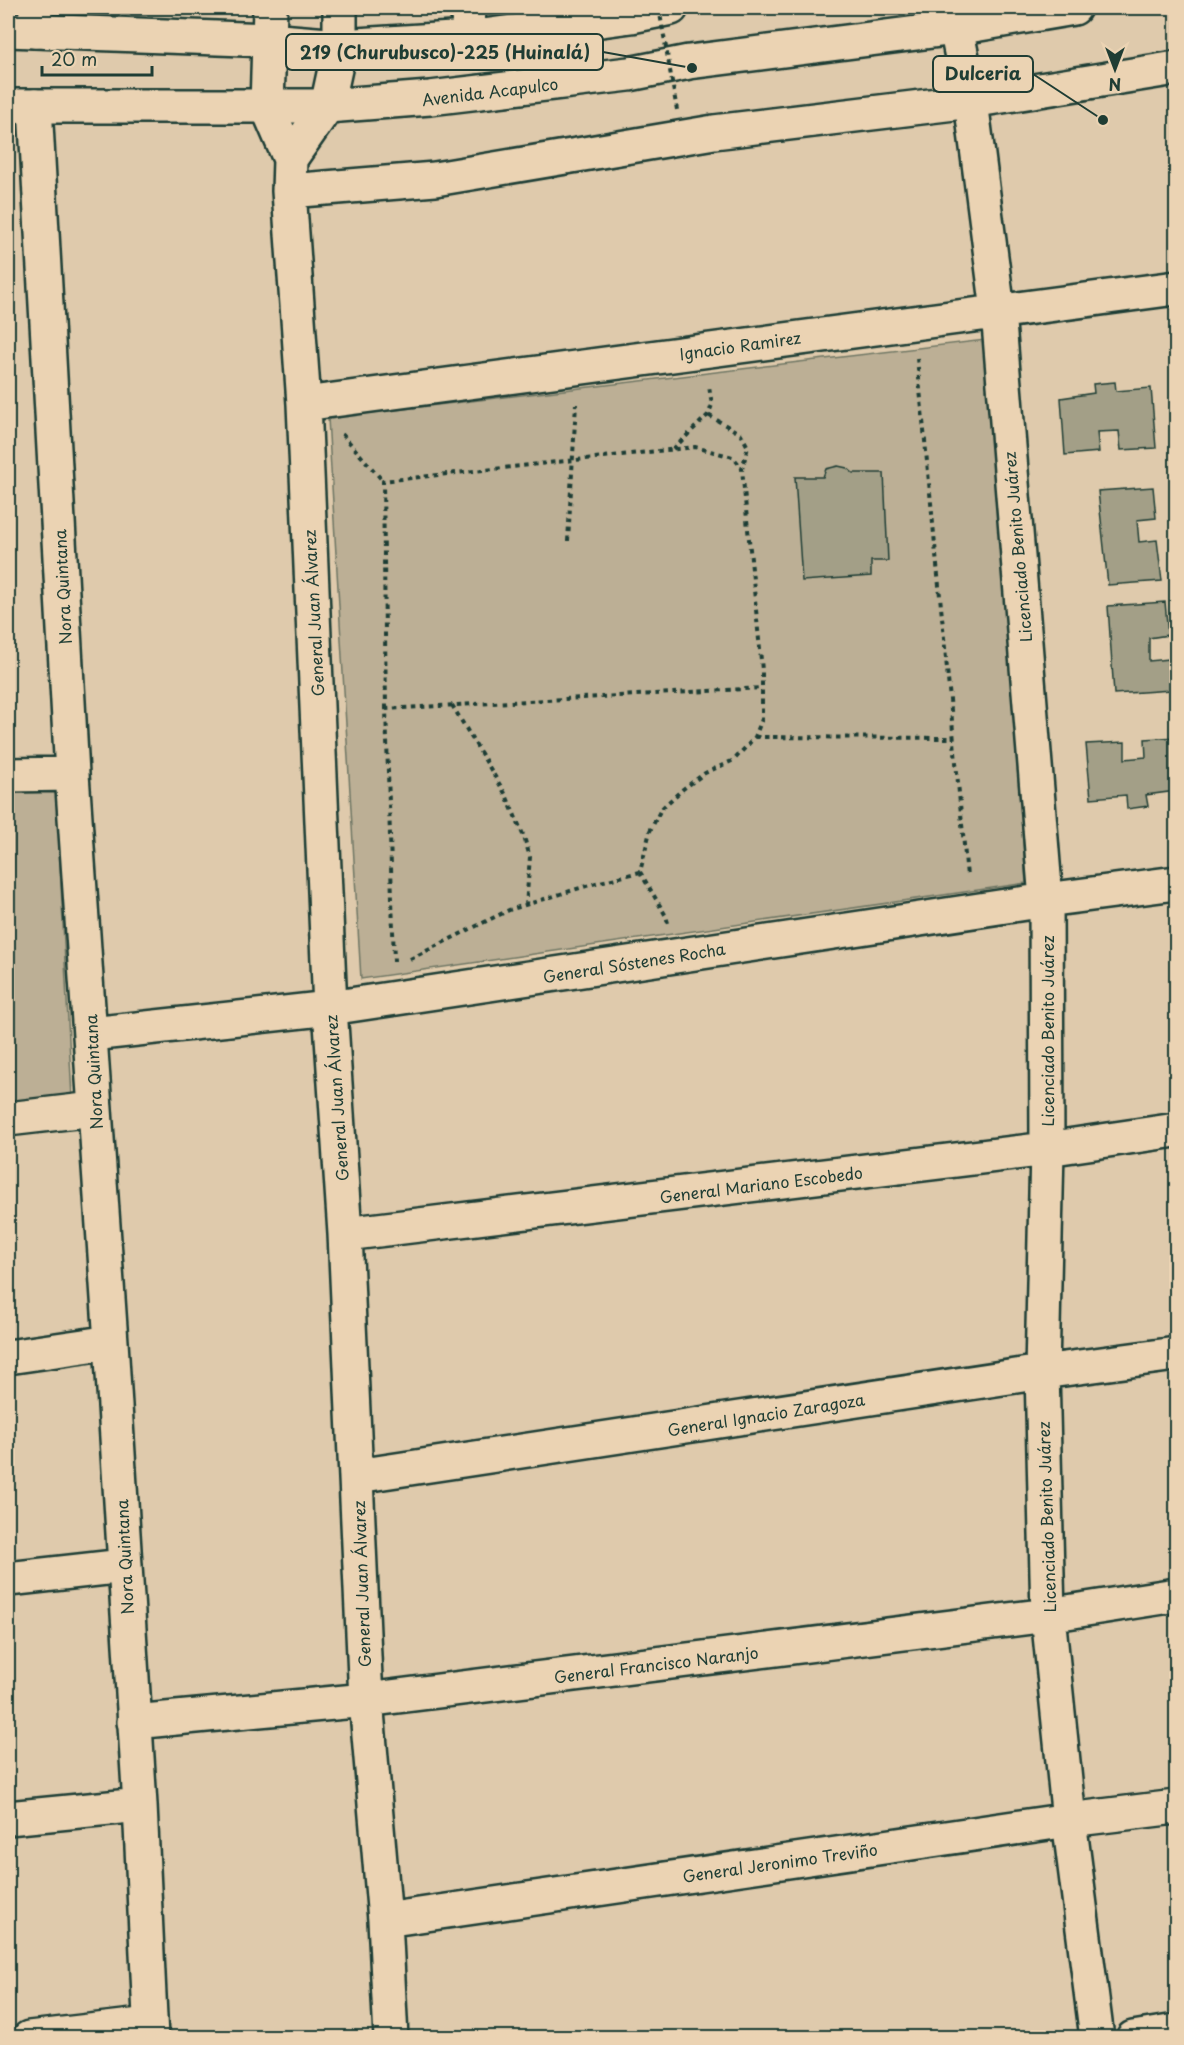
<svg xmlns="http://www.w3.org/2000/svg" width="1184" height="2045" viewBox="0 0 1184 2045" font-family="'Playpen Sans',sans-serif">
<style>
.green{fill:#bcaf95;stroke:#6e7664;stroke-width:1.5}
.building{fill:#a39f87;stroke:#1f3d34;stroke-width:1.5}
.lines{fill:none;stroke-linecap:round;stroke-linejoin:round}
.minor-casing{stroke:#1f3d34;stroke-width:38}
.major-casing{stroke:#1f3d34;stroke-width:38}
.path{stroke:#1f3d34;stroke-width:4;stroke-dasharray:4.5 4.5;stroke-linecap:butt}
.minor{stroke:#ebd3b3;stroke-width:33}
.major{stroke:#ebd3b3;stroke-width:33}
.path-bridge{stroke:#1f3d34;stroke-width:4;stroke-dasharray:4.5 4.5;stroke-linecap:butt}
.labels{text-anchor:middle;dominant-baseline:central;stroke-width:4.5;stroke-linejoin:round;paint-order:stroke}
.street-label{font-size:16px;fill:#1f3d34;stroke:#ebd3b3}
.leader{fill:none;stroke:#1f3d34;stroke-width:2}
.callout-dot{fill:#1f3d34;stroke:#ebd3b3;stroke-width:2}
.callout{fill:#ebd3b3;stroke:#1f3d34;stroke-width:2}
.callout-label{font-size:18px;text-anchor:middle;font-weight:bold;fill:#1f3d34}
</style>
<rect width="100%" height="100%" fill="#dfcaac"/>
<filter id="ink" filterUnits="userSpaceOnUse"><feTurbulence type="fractalNoise" baseFrequency=".0167" numOctaves="2"/><feDisplacementMap in="SourceGraphic" scale="12" xChannelSelector="R" yChannelSelector="G"/><feConvolveMatrix kernelMatrix="1 2 1 2 8 2 1 2 1" color-interpolation-filters="sRGB"/></filter>
<g filter="url(#ink)">
<!-- green -->
<path class="green" d="M 985,340 L 1026,883 L 361,979 L 328,418 Z
M 56,788 L 72,1098 L 8,1101 L 8,791 Z"/>
<!-- building -->
<path class="building" d="M 1115,382 L 1116,391 L 1151,388 L 1156,448 L 1121,450 L 1119,431 L 1097,432 L 1099,452 L 1065,455 L 1061,398 L 1094,393 L 1093,384 Z
M 838,466 L 847,468 L 853,473 L 884,473 L 888,561 L 871,561 L 871,576 L 802,581 L 795,477 L 823,477 L 826,469 Z
M 1153,487 L 1156,518 L 1137,520 L 1139,542 L 1157,540 L 1162,581 L 1108,585 L 1098,491 Z
M 1165,602 L 1168,635 L 1149,638 L 1149,661 L 1169,659 L 1171,690 L 1114,694 L 1108,606 Z
M 1176,737 L 1176,791 L 1146,795 L 1148,806 L 1127,809 L 1126,795 L 1091,798 L 1086,744 L 1125,742 L 1125,759 L 1146,757 L 1145,739 Z"/>
<g class="lines">
<defs>
<path id="minor" d="M 270,8 L 267,106 L 290,159 L 289,191 L 304,404 L 330,1008 L 345,1234 L 366,1700 L 385,1920 L 391,2038
M 468,8 L 469,38
M 956,28 L 971,101 L 998,311 L 1046,900 L 1047,1149 L 1042,1372 L 1048,1615 L 1069,1820 L 1097,2038
M 35,31 L 36,8
M 35,106 L 72,774 L 111,1342 L 140,1805 L 151,2038
M 290,159 L 327,106 L 340,46 L 340,8
M 289,191 L 435,179 L 714,132 L 971,101 L 1176,68
M 304,404 L 1176,288
M 8,775 L 72,774
M 91,1034 L 330,1008 L 1046,900 L 1176,883
M 8,1119 L 94,1109
M 345,1234 L 1047,1149 L 1176,1130
M 8,1357 L 111,1342
M 357,1476 L 1042,1372 L 1176,1354
M 8,1579 L 124,1566
M 134,1722 L 366,1700 L 1048,1615 L 1176,1595
M 8,1818 L 140,1805
M 385,1920 L 1069,1820 L 1176,1807
M 29,2038 L 150,2024
M 1133,2038 L 1176,2031"/>
<path id="major" d="M 8,30 L 268,40 L 340,46 L 469,38 L 631,16 L 671,8
M 8,106 L 327,106 L 430,98 L 629,74 L 689,62 L 956,28 L 1074,8"/>
</defs>
<!-- minor casing -->
<use href="#minor" class="minor-casing"/>
<!-- major casing -->
<use href="#major" class="major-casing"/>
<!-- path -->
<path class="path" d="M 917,358 L 967,876
M 342,434 L 383,481
M 673,449 L 708,415 L 712,405 L 709,386
M 568,541 L 576,404
M 452,705 L 506,795 L 524,837 L 530,857 L 526,905
M 386,709 L 383,481 L 695,447 L 733,457 L 742,468
M 755,737 L 954,738
M 640,872 L 666,916 L 668,923
M 410,959 L 509,910 L 596,883 L 640,872 L 650,831 L 661,809 L 683,789 L 705,773 L 734,760 L 755,737 L 762,719 L 762,670 L 742,469 L 748,447 L 741,434 L 708,415
M 394,962 L 386,709 L 762,688"/>
<!-- minor -->
<use href="#minor" class="minor"/>
<!-- major -->
<use href="#major" class="major"/>
<!-- path-bridge -->
<path class="path-bridge" d="M 659,8 L 677,110"/>
</g>
</g>
<g class="labels">
<!-- street labels -->
<g class="street-label">
<text transform="translate(490 91) rotate(-7)">Avenida Acapulco</text>
<text transform="translate(740 345) rotate(-8)">Ignacio Ramirez</text>
<text transform="translate(1017 547) rotate(-95)">Licenciado Benito Juárez</text>
<text transform="translate(62 587) rotate(-93)">Nora Quintana</text>
<text transform="translate(313 613) rotate(-93)">General Juan Álvarez</text>
<text transform="translate(634 962) rotate(-9)">General Sóstenes Rocha</text>
<text transform="translate(1047 1031) rotate(-90)">Licenciado Benito Juárez</text>
<text transform="translate(93 1072) rotate(-93)">Nora Quintana</text>
<text transform="translate(336 1098) rotate(-94)">General Juan Álvarez</text>
<text transform="translate(761 1184) rotate(-7)">General Mariano Escobedo</text>
<text transform="translate(766 1414) rotate(-9)">General Ignacio Zaragoza</text>
<text transform="translate(1046 1517) rotate(-92)">Licenciado Benito Juárez</text>
<text transform="translate(124 1557) rotate(-93)">Nora Quintana</text>
<text transform="translate(361 1584) rotate(-92)">General Juan Álvarez</text>
<text transform="translate(656 1664) rotate(-7)">General Francisco Naranjo</text>
<text transform="translate(780 1862) rotate(-8)">General Jeronimo Treviño</text>
</g>
</g>
<!-- callouts -->
<path class="leader" d="M692 68L603 52M1103 120L1033 74"/>
<g class="callout-dot">
<circle cx="692" cy="68" r="6"/>
<circle cx="1103" cy="120" r="6"/>
</g>
<g class="callout">
<rect x="286" y="34" width="317" height="36" rx="6"/>
<rect x="933" y="56" width="100" height="36" rx="6"/>
</g>
<g class="callout-label">
<text x="445" y="59">219 (Churubusco)-225 (Huinalá)</text>
<text x="983" y="80">Dulceria</text>
</g>
<!-- margin -->
<rect width="1184" height="2045" fill="none" stroke="#ebd3b3" stroke-width="30"/>
<rect x="15" y="15" width="1154" height="2015" fill="none" stroke="#1f3d34" stroke-width="2" filter="url(#ink)"/>
<!-- north arrow -->
<g transform="translate(1115 69) rotate(180)" stroke="#ebd3b3" stroke-width="4.5" paint-order="stroke">
<path d="M0-4.5L10 22L0 15L-10 22Z" fill="#1f3d34"/>
<text y="-9" font-size="16" font-weight="bold" text-anchor="middle" fill="#1f3d34">N</text>
</g>
<!-- scale -->
<path d="M42 66v9h110v-9" fill="none" stroke="#1f3d34" stroke-width="3"/>
<text x="51" y="66" font-size="18" fill="#1f3d34" stroke="#ebd3b3" stroke-width="4.5" paint-order="stroke">20 m</text>
</svg>
